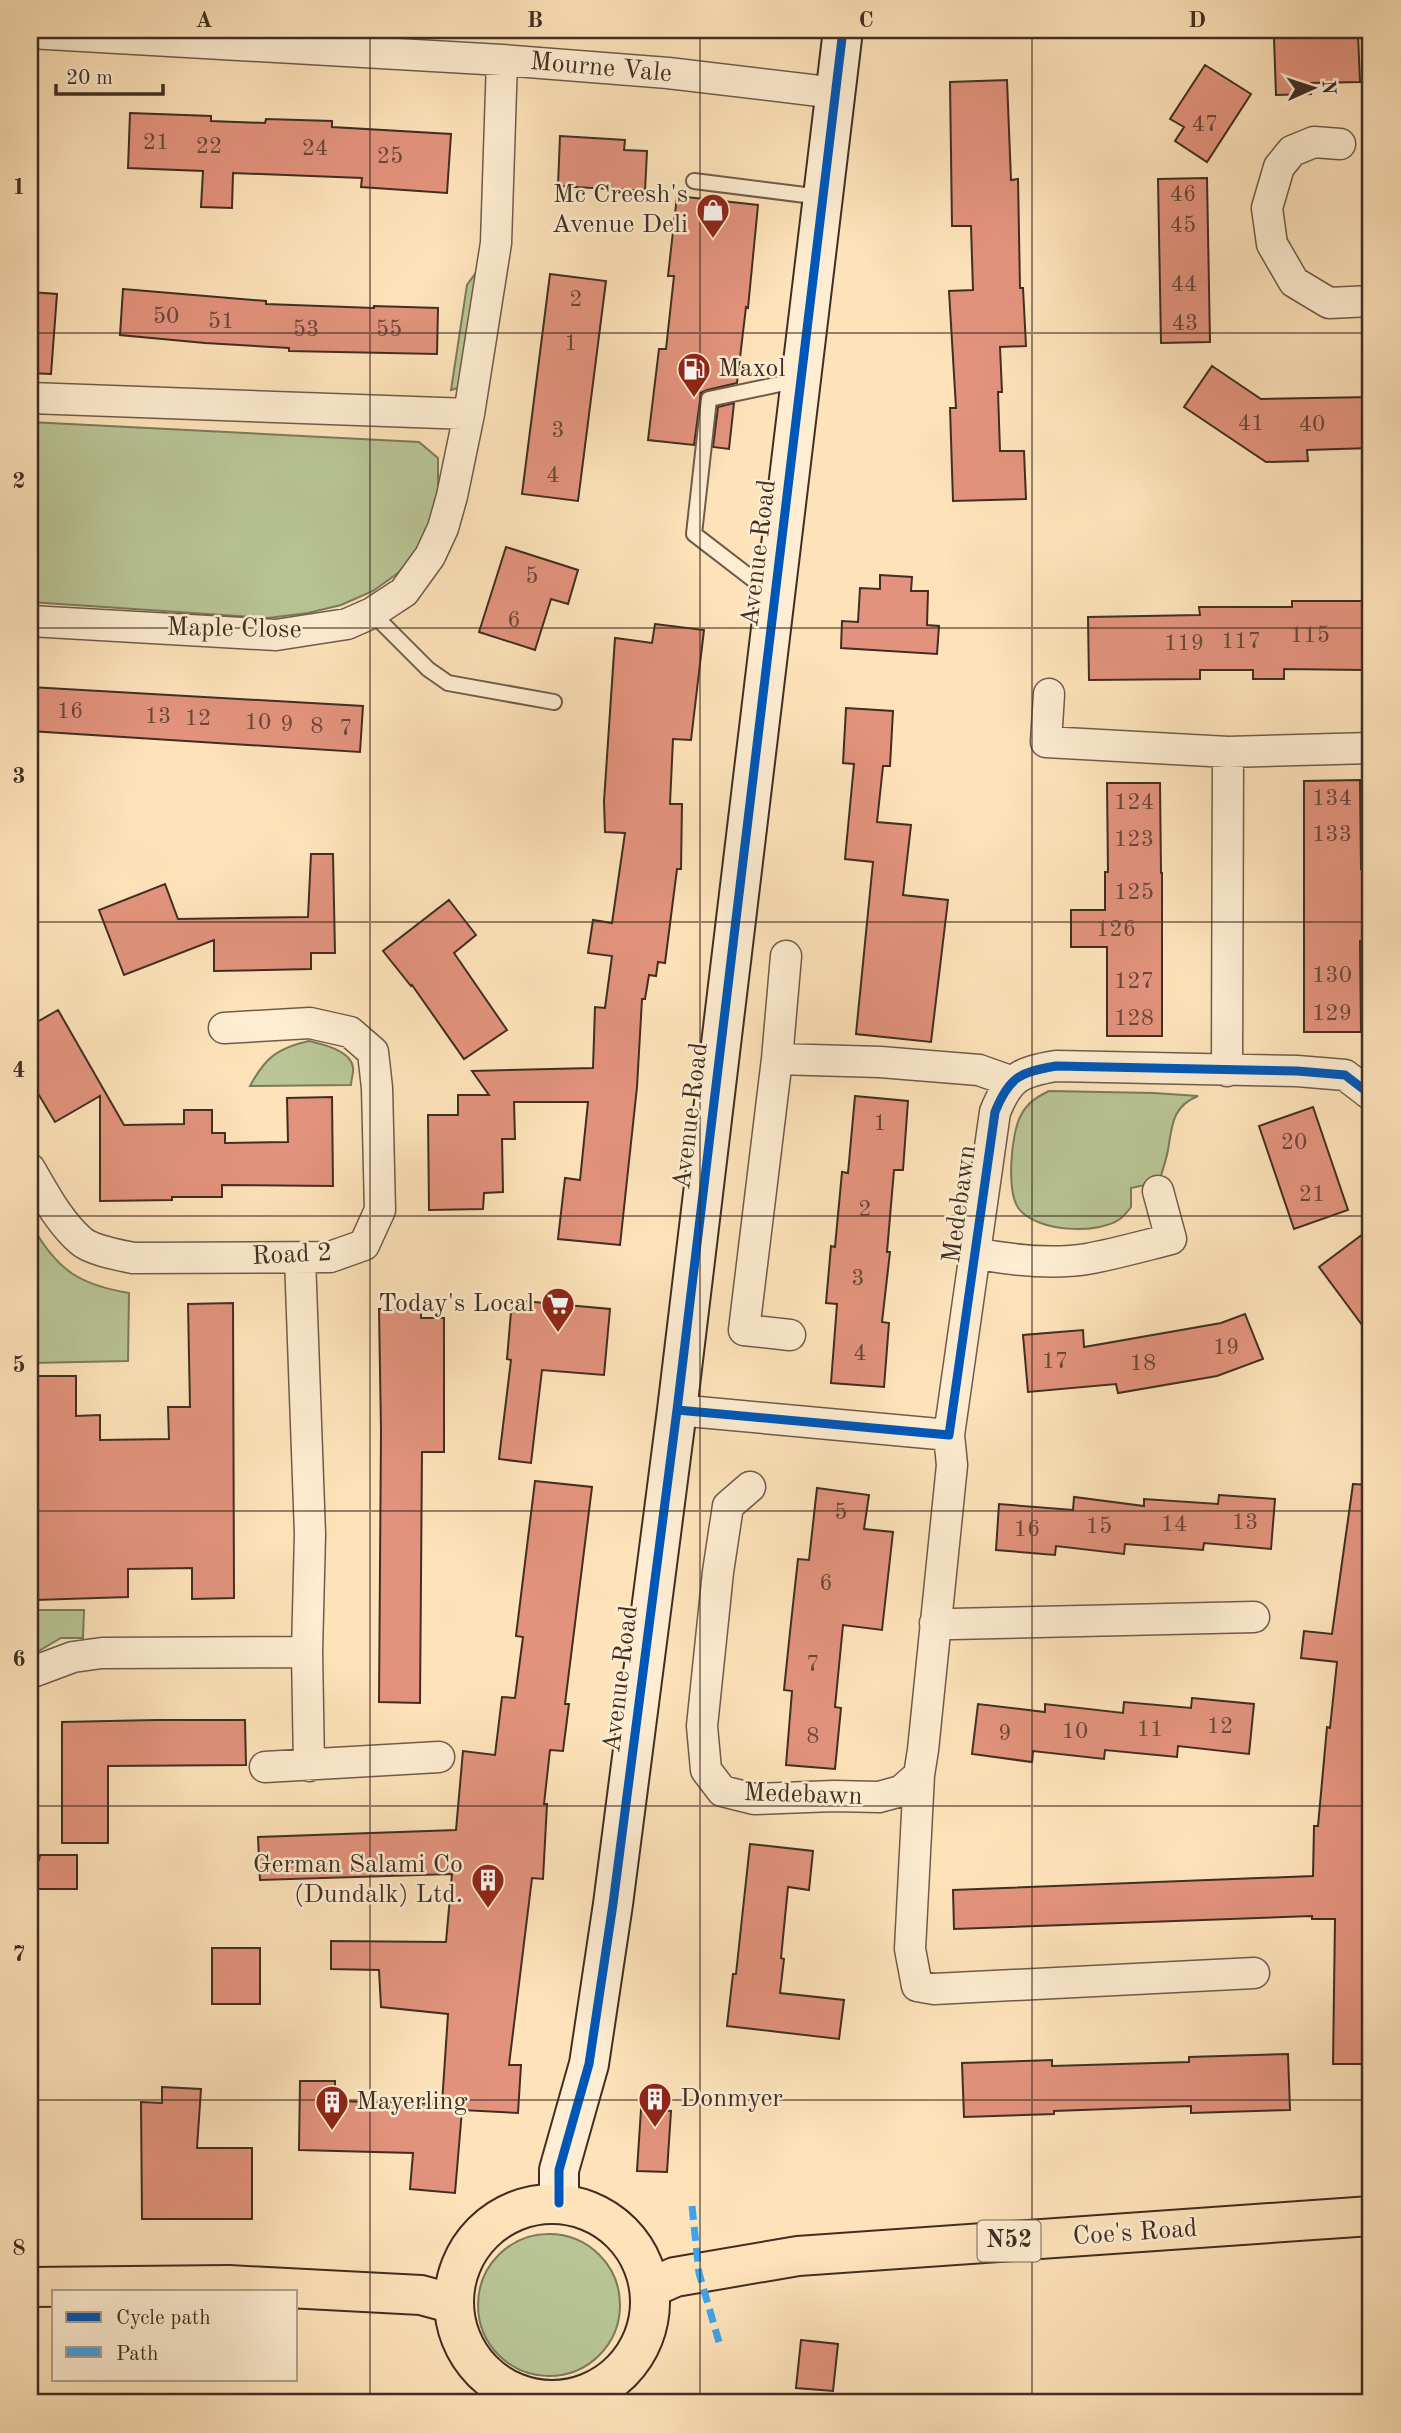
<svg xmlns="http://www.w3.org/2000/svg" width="1401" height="2433" viewBox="0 0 1401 2433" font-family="'Old Standard TT',serif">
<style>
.green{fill:#b9c595;stroke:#7c7a5c;stroke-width:2}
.building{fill:#e3937d;stroke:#402e24;stroke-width:2}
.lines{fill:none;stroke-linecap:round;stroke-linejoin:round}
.service-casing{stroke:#705b4a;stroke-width:18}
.minor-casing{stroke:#705b4a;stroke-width:33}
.secondary-casing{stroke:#402e24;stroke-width:42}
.primary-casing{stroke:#402e24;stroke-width:42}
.service{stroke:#feedd2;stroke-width:14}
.minor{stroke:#feedd2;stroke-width:30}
.secondary{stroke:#feedd2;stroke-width:38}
.primary{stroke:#fee3ba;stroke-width:38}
.quiet{stroke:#3fa3eb;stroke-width:7;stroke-dasharray:14 7;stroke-linecap:butt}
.cycleway-casing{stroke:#feedd2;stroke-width:13}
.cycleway{stroke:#0057b8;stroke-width:9}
.grid{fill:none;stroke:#402e24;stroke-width:2;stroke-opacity:0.55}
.labels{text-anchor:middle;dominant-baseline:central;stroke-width:5;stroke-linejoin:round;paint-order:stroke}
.number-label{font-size:23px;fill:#69473a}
.shield{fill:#feedd2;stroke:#796758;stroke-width:2}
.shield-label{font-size:24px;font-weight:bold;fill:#402e24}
.street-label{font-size:26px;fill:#402e24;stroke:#feedd2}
.poi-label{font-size:26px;fill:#402e24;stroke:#feedd2;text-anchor:end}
.neatline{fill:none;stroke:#402e24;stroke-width:2.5}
.grid-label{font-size:23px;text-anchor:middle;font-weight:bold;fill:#402e24}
</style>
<rect width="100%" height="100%" fill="#fee3ba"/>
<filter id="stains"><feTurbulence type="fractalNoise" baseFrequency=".00286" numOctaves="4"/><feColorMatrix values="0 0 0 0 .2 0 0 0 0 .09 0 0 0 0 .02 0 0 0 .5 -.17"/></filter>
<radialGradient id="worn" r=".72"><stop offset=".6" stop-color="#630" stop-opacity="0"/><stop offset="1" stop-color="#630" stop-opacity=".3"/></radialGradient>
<!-- green -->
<path class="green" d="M 477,271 L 458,388 L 451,390 L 467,285 Z
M 30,422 L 419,442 L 438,458 L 438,497 L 421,547 L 398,573 L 373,591 L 341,605 L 308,613 L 268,618 L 30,602 Z
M 309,1041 C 322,1044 350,1050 353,1067 C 354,1072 351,1080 351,1085 L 250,1086 C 265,1058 277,1048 309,1041 Z
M 1049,1091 L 1154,1093 L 1198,1096 C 1172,1106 1172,1126 1168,1150 C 1166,1161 1162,1172 1159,1182 L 1131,1188 L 1131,1207 C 1128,1211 1124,1216 1120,1219 C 1097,1235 1037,1232 1019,1209 C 1006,1192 1011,1133 1021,1115 C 1028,1102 1037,1097 1049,1091 Z
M 30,1229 L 34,1229 C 58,1271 81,1285 129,1293 L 128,1361 L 30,1363 Z
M 30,1610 L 84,1610 L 83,1638 L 61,1638 L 30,1656 Z
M478 2305a71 71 0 1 1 142 0a71 71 0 1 1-142 0Z"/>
<!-- building -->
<path class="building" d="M 1358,34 L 1360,82 L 1311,83 L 1311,94 L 1276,95 L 1274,38 Z
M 1205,65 L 1251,94 L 1207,162 L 1175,141 L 1184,127 L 1170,119 Z
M 1007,80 L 1011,180 L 1018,179 L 1020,288 L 1023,288 L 1026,346 L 1000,347 L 1002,392 L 998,392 L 1000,451 L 1024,451 L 1026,499 L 953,501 L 950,408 L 956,408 L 949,291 L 973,290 L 971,226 L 952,226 L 950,82 Z
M 130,113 L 211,116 L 211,121 L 265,123 L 266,119 L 332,121 L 332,127 L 451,134 L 447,193 L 361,187 L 362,178 L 233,173 L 232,208 L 201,207 L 203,171 L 128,168 Z
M 560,136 L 625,140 L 624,150 L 647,151 L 645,191 L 558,186 Z
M 1207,178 L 1210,342 L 1161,343 L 1158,179 Z
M 677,196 L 758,205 L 748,308 L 746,307 L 737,383 L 707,390 L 701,393 L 694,445 L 648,440 L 659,349 L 666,349 L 674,276 L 668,276 Z
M 550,274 L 606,281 L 578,501 L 522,494 Z
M 123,289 L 266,301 L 266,304 L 374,308 L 374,306 L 438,308 L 437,354 L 289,351 L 289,348 L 205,343 L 120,335 Z
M 30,292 L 57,294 L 51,374 L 30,373 Z
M 1212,366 L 1261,399 L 1371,397 L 1371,448 L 1307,450 L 1308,461 L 1266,462 L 1184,407 Z
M 734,403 L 729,449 L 713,447 L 718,407 Z
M 506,547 L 578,570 L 568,604 L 551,599 L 535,650 L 479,632 Z
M 880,575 L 912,577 L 911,591 L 928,591 L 927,625 L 939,626 L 937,654 L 841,648 L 842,621 L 858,622 L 860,588 L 880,589 Z
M 1292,601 L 1363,601 L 1363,670 L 1284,669 L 1284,679 L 1253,679 L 1253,670 L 1200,670 L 1200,679 L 1089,680 L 1088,617 L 1200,615 L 1199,607 L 1292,607 Z
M 655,624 L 704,630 L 691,740 L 673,739 L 670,804 L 682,804 L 681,869 L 677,869 L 665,963 L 658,962 L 656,976 L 649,975 L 645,999 L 642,999 L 637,1087 L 620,1245 L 558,1239 L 565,1178 L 580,1180 L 588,1102 L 514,1102 L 515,1139 L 502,1139 L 503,1192 L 484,1193 L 483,1209 L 429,1210 L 428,1115 L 458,1115 L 458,1095 L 489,1095 L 472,1071 L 593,1068 L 595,1007 L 605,1008 L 612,956 L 588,953 L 593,920 L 612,923 L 625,833 L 605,832 L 604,801 L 615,638 L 652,643 Z
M 30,687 L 363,706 L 360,752 L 30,731 Z
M 846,708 L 893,711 L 890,766 L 883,766 L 877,822 L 911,825 L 903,895 L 948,900 L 931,1042 L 856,1034 L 873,862 L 845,859 L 854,764 L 843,763 Z
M 1360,780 L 1361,869 L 1366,869 L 1365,941 L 1360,941 L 1361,1032 L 1304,1032 L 1304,781 Z
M 1107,783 L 1160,783 L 1161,873 L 1162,873 L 1162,1036 L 1107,1036 L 1107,947 L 1071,947 L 1071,910 L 1105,910 L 1105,872 L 1108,872 Z
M 311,854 L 333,854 L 335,953 L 311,953 L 311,969 L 214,971 L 214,940 L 124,975 L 99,910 L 165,884 L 178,919 L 308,917 Z
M 449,900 L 476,935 L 454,953 L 507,1030 L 464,1059 L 412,985 L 411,986 L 383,951 Z
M 58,1010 L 124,1125 L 184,1124 L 184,1110 L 212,1110 L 212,1133 L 225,1133 L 225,1143 L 288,1142 L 287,1098 L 332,1097 L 333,1186 L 222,1185 L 222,1197 L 172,1197 L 172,1200 L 100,1201 L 100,1096 L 55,1122 L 30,1080 L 30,1026 Z
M 855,1096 L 908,1101 L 903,1170 L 894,1170 L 887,1252 L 890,1252 L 882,1322 L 889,1323 L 884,1387 L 831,1383 L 837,1304 L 826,1303 L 831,1246 L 835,1247 L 842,1172 L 848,1173 Z
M 1313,1107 L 1348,1210 L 1294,1229 L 1259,1126 Z
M 1371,1228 L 1371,1337 L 1319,1267 Z
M 512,1300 L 610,1309 L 604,1375 L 542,1370 L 531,1463 L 499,1459 L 511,1360 L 507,1359 Z
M 233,1303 L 234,1598 L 192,1599 L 192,1568 L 128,1569 L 128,1597 L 35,1600 L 33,1376 L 76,1376 L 76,1416 L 100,1415 L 100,1440 L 169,1439 L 168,1407 L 190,1407 L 188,1304 Z
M 379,1309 L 421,1309 L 421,1318 L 444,1318 L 444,1452 L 422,1452 L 420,1703 L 379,1702 L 381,1430 Z
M 1245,1314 L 1263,1359 L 1217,1376 L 1118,1393 L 1116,1384 L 1028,1392 L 1023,1335 L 1083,1330 L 1084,1347 L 1221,1323 Z
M 535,1481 L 592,1487 L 565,1704 L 569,1704 L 563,1751 L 550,1750 L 544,1804 L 547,1804 L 543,1879 L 532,1878 L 509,2065 L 521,2065 L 518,2113 L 462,2110 L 455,2193 L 410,2189 L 413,2153 L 299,2150 L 300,2081 L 335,2081 L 335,2101 L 442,2104 L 448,2014 L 381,2007 L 379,1970 L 331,1969 L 331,1941 L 446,1942 L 452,1874 L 260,1880 L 258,1837 L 456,1830 L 463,1751 L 495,1755 L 502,1697 L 515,1698 L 523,1637 L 516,1636 Z
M 1353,1484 L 1371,1485 L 1371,2051 L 1366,2051 L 1366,2064 L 1333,2064 L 1335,1919 L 1312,1919 L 1312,1916 L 954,1929 L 953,1890 L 1313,1876 L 1314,1826 L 1318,1826 L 1327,1727 L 1330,1728 L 1337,1662 L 1301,1658 L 1304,1631 L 1332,1634 Z
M 817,1488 L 869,1495 L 864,1529 L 893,1532 L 882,1630 L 843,1625 L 835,1707 L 841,1708 L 835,1769 L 786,1765 L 792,1691 L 784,1690 L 790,1632 L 798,1559 L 809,1560 Z
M 1219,1495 L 1275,1499 L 1271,1549 L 1204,1543 L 1203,1550 L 1125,1544 L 1124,1554 L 1056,1546 L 1055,1555 L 996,1550 L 999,1504 L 1073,1510 L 1074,1497 L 1144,1506 L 1144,1499 L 1218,1504 Z
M 1192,1698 L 1254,1704 L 1249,1754 L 1178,1746 L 1177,1757 L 1105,1750 L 1104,1759 L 1033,1751 L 1032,1762 L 972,1754 L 978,1704 L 1045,1712 L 1045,1704 L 1123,1713 L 1124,1702 L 1191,1708 Z
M 156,1720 L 245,1720 L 246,1765 L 108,1766 L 108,1843 L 62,1843 L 62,1722 Z
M 750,1844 L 813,1851 L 809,1890 L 788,1887 L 781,1958 L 784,1959 L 780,1993 L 844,2000 L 839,2039 L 727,2026 L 733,1974 L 736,1974 Z
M 40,1855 L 77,1855 L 77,1889 L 30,1889 L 30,1860 L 39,1860 Z
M 212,1948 L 260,1948 L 260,2004 L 212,2004 Z
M 1288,2054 L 1290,2110 L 1191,2113 L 1191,2106 L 1054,2111 L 1054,2114 L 964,2117 L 962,2063 L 1052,2060 L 1052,2066 L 1189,2062 L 1189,2057 Z
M 162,2087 L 201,2089 L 197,2148 L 252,2148 L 252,2219 L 142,2219 L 141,2102 L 162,2103 Z
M 641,2109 L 671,2111 L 667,2172 L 637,2171 Z
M 801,2340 L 838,2344 L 833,2391 L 796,2388 Z"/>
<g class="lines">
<defs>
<path id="service" d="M 694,181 L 821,197
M 772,594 L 694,534 L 709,399 L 799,380
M 372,613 L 428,669 L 448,683 L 554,702"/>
<path id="minor" d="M 30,33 L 502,60 L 668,73 L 836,93
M 1340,144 L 1314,142 L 1292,151 L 1279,167 L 1267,208 L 1272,244 L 1294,282 L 1329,303 L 1371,301
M 30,398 L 469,414
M 30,621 L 276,635 L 347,624 L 372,613 L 404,592 L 430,556 L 443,528 L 452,496 L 469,414 L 496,243 L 502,60
M 1049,694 L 1046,742 L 1228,752 L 1371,748
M 777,1059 L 786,956
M 1227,1071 L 1228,752
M 30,1169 C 44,1193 59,1222 81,1241 C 91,1250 119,1255 133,1258 L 330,1257 L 364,1245 L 380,1210 L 377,1088 L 373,1052 L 350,1032 L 310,1023 L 224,1028
M 974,1253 C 1010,1260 1050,1265 1087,1259 C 1115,1254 1143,1246 1171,1239 L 1158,1191
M 300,1258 L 310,1534 L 307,1652 L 309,1766
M 790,1335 L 744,1330 L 777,1059 L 880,1062 L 979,1070 L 1010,1081
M 677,1410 L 949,1435 L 995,1112 C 1009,1077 1020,1072 1056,1066 L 1297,1071 L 1345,1075 L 1371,1095
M 750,1487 L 728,1506 L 718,1572 L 702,1726 L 706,1770 L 722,1791 L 754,1799 L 834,1796 L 879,1797 L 901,1791 L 919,1775 L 923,1750 L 952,1465 L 949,1435
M 935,1623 L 952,1624 L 1254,1617
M 30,1673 L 73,1657 L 102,1653 L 307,1652
M 265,1767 L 439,1757
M 919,1775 L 910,1949 L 917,1986 L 934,1989 L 1254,1973"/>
<path id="secondary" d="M 559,2203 L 559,2170 L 589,2064 L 613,1904 L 677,1410 L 843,30
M 551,2403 L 552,2401"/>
<path id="primary" d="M454 2302a98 98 0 1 1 196 0a98 98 0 1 1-196 0Z
M 30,2287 L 229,2285 L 421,2295 L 454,2304
M 650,2288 L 675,2277 L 798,2256 L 1371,2216"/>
</defs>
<!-- service casing -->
<use href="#service" class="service-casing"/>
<!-- minor casing -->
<use href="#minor" class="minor-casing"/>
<!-- secondary casing -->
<use href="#secondary" class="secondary-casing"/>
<!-- primary casing -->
<use href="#primary" class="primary-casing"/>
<!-- service -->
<use href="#service" class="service"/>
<!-- minor -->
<use href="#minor" class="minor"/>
<!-- secondary -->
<use href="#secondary" class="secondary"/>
<!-- primary -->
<use href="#primary" class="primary"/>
<!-- quiet -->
<path class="quiet" d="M 692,2206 L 699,2273 L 719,2342"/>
<defs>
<path id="cycleway" d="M 677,1410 L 949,1435 L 995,1112 C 1009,1077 1020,1072 1056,1066 L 1297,1071 L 1345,1075 L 1371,1095
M 559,2203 L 559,2170 L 589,2064 L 613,1904 L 677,1410 L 843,30"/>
</defs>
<!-- cycleway casing -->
<use href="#cycleway" class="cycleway-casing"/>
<!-- cycleway -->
<use href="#cycleway" class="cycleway"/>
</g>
<!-- grid -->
<path class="grid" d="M 370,30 L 370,2403M 700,30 L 700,2403M 1032,30 L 1032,2403M 30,333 L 1371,333M 30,628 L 1371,628M 30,922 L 1371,922M 30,1216 L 1371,1216M 30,1511 L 1371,1511M 30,1806 L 1371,1806M 30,2100 L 1371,2100"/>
<!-- icons -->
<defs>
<symbol id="shop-pin" viewBox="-11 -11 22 30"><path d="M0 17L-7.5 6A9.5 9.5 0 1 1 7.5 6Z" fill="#8f2418" stroke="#feedd2"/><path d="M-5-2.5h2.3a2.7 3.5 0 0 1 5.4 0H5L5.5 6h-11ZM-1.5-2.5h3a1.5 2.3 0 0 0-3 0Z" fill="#fff"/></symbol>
<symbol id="fuel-pin" viewBox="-11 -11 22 30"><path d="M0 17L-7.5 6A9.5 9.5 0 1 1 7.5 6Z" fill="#8f2418" stroke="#feedd2"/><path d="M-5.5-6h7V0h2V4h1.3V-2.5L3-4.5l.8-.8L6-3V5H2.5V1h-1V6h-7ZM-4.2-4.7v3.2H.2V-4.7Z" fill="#fff"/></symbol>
<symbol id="supermarket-pin" viewBox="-11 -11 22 30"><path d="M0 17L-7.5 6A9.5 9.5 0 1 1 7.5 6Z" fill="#8f2418" stroke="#feedd2"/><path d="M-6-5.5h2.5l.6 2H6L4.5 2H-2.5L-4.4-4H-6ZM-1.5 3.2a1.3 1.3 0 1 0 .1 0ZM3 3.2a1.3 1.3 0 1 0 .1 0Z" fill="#fff"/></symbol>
<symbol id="building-pin" viewBox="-11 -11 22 30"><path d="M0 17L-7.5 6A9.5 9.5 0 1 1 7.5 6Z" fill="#8f2418" stroke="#feedd2"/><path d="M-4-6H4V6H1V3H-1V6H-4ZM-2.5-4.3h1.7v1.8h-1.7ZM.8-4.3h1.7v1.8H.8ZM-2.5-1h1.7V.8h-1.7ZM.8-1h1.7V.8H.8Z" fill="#fff"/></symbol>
</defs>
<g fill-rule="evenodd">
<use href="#shop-pin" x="694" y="191" width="38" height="52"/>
<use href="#fuel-pin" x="675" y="350" width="38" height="52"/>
<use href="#supermarket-pin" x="539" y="1285" width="38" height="52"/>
<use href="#building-pin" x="469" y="1861" width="38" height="52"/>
<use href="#building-pin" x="636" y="2080" width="38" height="52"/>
<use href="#building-pin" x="313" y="2083" width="38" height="52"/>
</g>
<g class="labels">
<!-- number labels -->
<g class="number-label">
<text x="1205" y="124">47</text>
<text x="156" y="142">21</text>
<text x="209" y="146">22</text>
<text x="315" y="148">24</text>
<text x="390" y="156">25</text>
<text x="1183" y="194">46</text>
<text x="1183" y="225">45</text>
<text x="1184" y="284">44</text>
<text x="576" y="299">2</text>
<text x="166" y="316">50</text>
<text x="221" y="321">51</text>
<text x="1185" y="323">43</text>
<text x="306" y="329">53</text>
<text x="389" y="329">55</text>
<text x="571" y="343">1</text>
<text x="1251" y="423">41</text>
<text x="1312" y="424">40</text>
<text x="558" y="430">3</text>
<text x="553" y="475">4</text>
<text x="532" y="576">5</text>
<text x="514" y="620">6</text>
<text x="1310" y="635">115</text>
<text x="1241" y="641">117</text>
<text x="1184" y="643">119</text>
<text x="70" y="711">16</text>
<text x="158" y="716">13</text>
<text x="198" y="718">12</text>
<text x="258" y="722">10</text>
<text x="287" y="724">9</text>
<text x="317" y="726">8</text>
<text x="346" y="728">7</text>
<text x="1332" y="798">134</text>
<text x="1134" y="802">124</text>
<text x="1332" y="834">133</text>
<text x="1134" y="839">123</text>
<text x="1134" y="892">125</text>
<text x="1116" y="929">126</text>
<text x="1332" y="975">130</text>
<text x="1134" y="981">127</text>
<text x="1332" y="1013">129</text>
<text x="1134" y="1018">128</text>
<text x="880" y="1123">1</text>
<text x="1294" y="1142">20</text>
<text x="1312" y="1194">21</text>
<text x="865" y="1209">2</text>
<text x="858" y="1278">3</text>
<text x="1226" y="1347">19</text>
<text x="860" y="1353">4</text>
<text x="1055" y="1361">17</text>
<text x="1143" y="1363">18</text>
<text x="841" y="1512">5</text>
<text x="1245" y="1522">13</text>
<text x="1174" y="1524">14</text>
<text x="1099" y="1526">15</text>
<text x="1027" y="1529">16</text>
<text x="826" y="1583">6</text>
<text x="813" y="1664">7</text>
<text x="1220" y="1726">12</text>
<text x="1150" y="1729">11</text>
<text x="1075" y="1731">10</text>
<text x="1005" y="1733">9</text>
<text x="813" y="1736">8</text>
</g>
<!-- shield labels -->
<rect class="shield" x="977.5" y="2220.5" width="63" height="41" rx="5"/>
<g class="shield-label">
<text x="1009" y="2241">N52</text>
</g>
<!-- street labels -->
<g class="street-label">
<text transform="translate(601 68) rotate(5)">Mourne Vale</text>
<text transform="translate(759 553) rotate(-83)">Avenue Road</text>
<text transform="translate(234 629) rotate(1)">Maple Close</text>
<text transform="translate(691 1116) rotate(-83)">Avenue Road</text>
<text transform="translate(960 1204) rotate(-82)">Medebawn</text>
<text transform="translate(292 1255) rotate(-3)">Road 2</text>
<text transform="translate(621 1679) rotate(-83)">Avenue Road</text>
<text transform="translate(803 1795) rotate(2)">Medebawn</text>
<text transform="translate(1135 2233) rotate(-4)">Coe's Road</text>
</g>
<!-- poi labels -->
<g class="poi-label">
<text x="688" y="195">Mc Creesh's<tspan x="688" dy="30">Avenue Deli</tspan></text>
<text x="718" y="369" text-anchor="start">Maxol</text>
<text x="534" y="1304">Today's Local</text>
<text x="463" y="1865">German Salami Co<tspan x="463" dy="30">(Dundalk) Ltd.</tspan></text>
<text x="680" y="2099" text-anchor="start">Donmyer</text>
<text x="356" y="2102" text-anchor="start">Mayerling</text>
</g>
</g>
<!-- margin -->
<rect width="1401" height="2433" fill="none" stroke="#fee3ba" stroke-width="77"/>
<!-- legend -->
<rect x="52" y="2290" width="245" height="91" fill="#feedd2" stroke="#b2a18c" stroke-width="2"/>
<rect x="66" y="2312" width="35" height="10" fill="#0057b8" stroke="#b2a18c" stroke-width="2"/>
<text x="116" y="2324" font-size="21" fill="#402e24">Cycle path</text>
<rect x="66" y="2347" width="35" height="10" fill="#3fa3eb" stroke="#b2a18c" stroke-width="2"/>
<text x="116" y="2360" font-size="21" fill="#402e24">Path</text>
<!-- north arrow -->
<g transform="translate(1313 88) rotate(87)" stroke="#feedd2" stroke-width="5" paint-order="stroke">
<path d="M0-5L12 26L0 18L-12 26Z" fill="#402e24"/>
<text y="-10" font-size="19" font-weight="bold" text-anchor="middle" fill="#402e24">N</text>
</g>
<!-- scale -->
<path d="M56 84v10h107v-10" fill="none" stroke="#402e24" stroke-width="3.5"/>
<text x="66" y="84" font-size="21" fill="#402e24" stroke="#feedd2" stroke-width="5" paint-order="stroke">20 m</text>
<rect x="38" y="38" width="1324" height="2356" class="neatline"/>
<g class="grid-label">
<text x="204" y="27">A</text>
<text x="535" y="27">B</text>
<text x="866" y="27">C</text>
<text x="1197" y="27">D</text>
<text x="19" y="194">1</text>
<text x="19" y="488">2</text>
<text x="19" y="783">3</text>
<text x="19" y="1077">4</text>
<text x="19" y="1372">5</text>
<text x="19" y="1666">6</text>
<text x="19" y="1961">7</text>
<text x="19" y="2255">8</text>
</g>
<rect width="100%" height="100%" filter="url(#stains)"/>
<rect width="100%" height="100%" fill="url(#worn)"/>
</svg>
